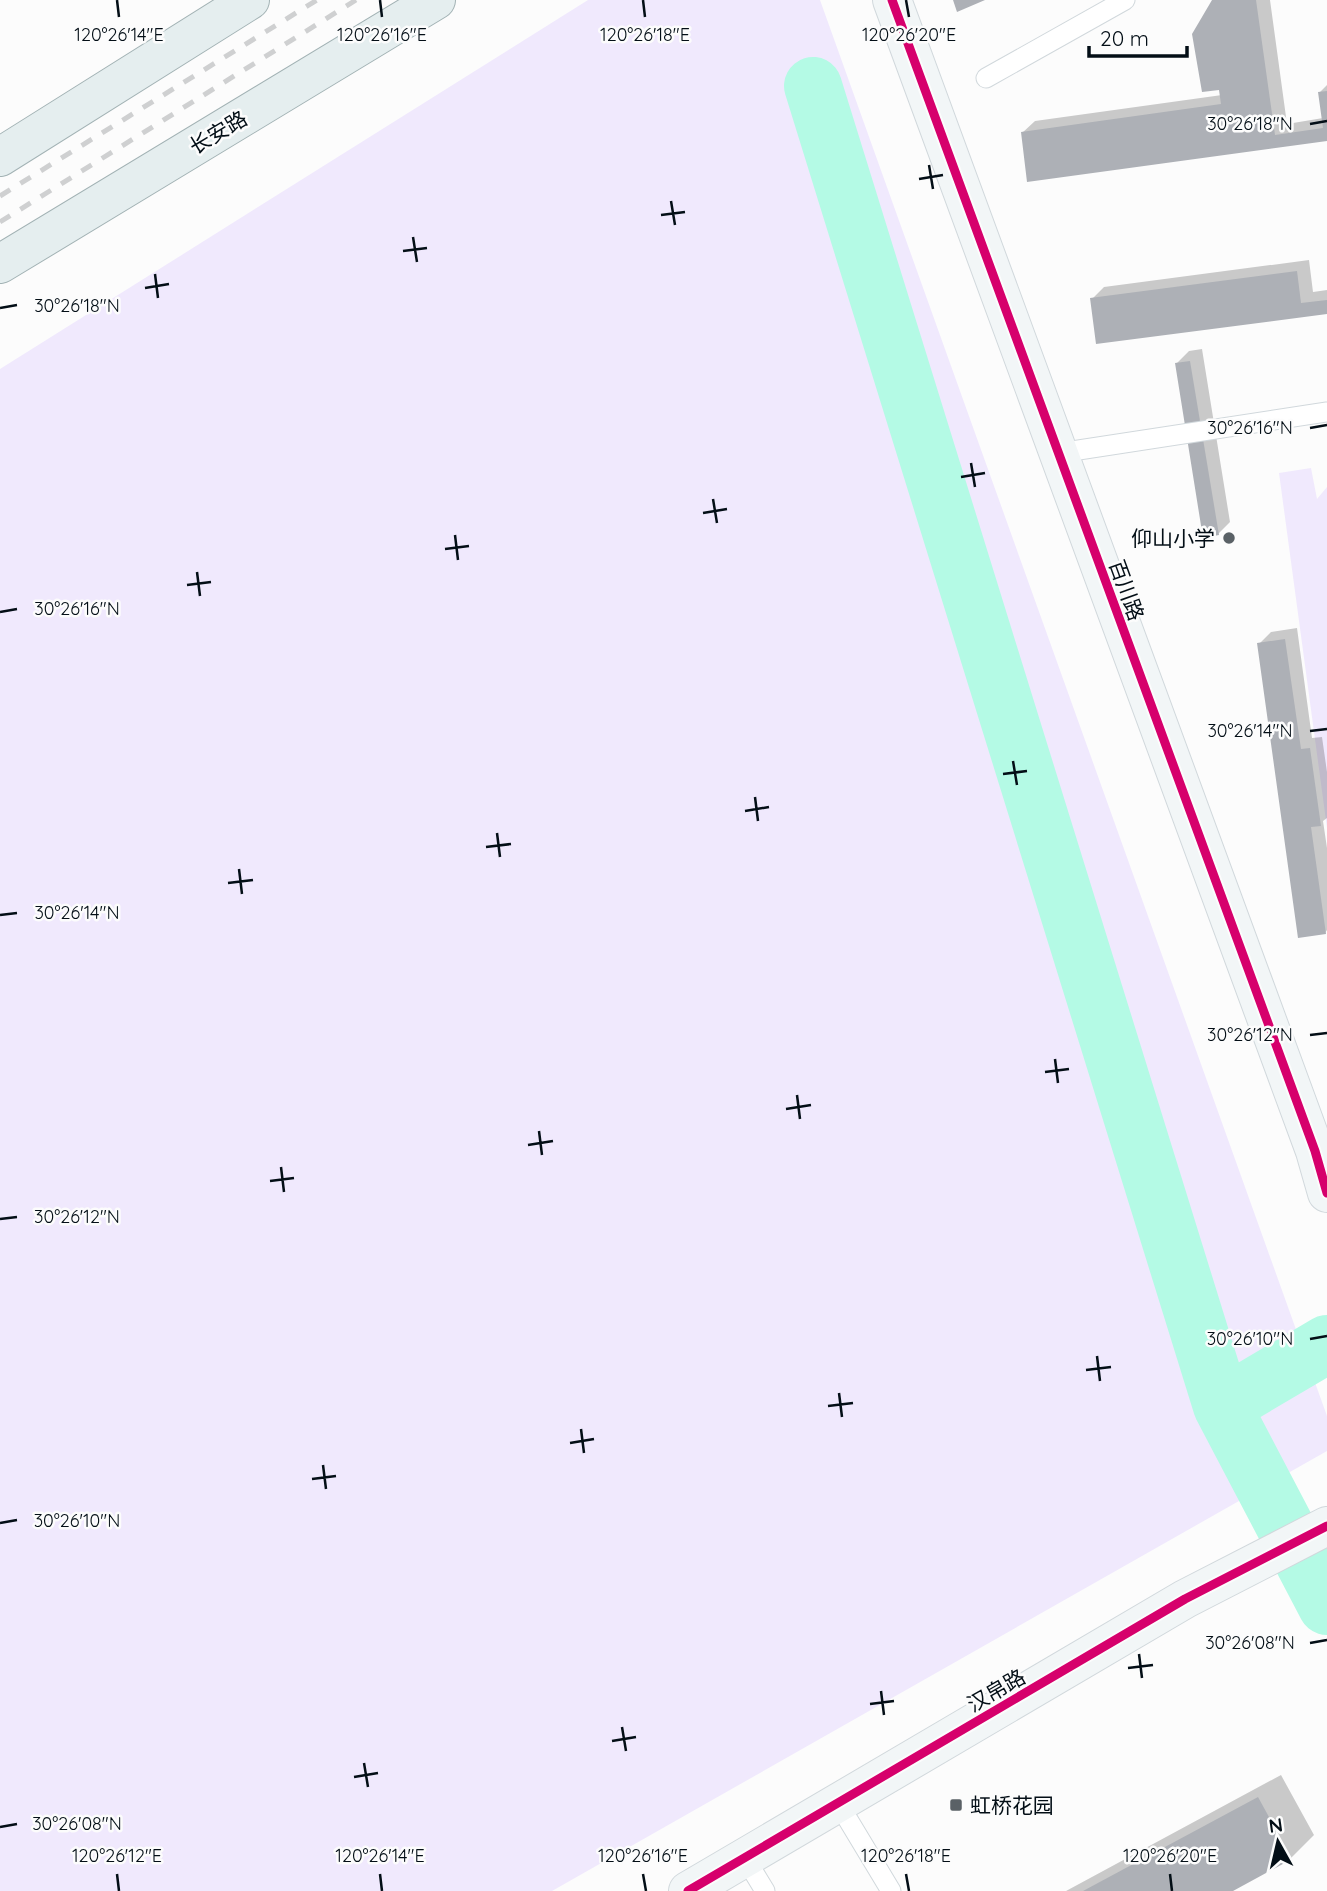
<svg xmlns="http://www.w3.org/2000/svg" width="1327" height="1891" viewBox="0 0 1327 1891" font-family="Quicksand,'Noto Sans SC',sans-serif">
<style>
.green{fill:#f0e9fd}
.shadow{fill:#0003}
.lines{fill:none;stroke-linecap:round;stroke-linejoin:round}
.river{stroke:#b4fae5;stroke-width:58}
.building{fill:#adb0b6}
.lane-casing{stroke:#d1d8dc;stroke-width:21}
.secondary-casing{stroke:#d1d8dc;stroke-width:40}
.primary-casing{stroke:#a2b2b4;stroke-width:40}
.lane{stroke:#fff;stroke-width:19}
.secondary{stroke:#f2f6f7;stroke-width:38}
.primary{stroke:#e5eeef;stroke-width:38}
.rail{stroke:#cfd0d1;stroke-width:5;stroke-dasharray:12 12;stroke-linecap:butt}
.cycleway-casing{stroke:#fcfcfc;stroke-width:13}
.cycleway{stroke:#d6006c;stroke-width:9}
.ticks{fill:none;stroke:#030e16;stroke-width:2.5}
.poi-dot{fill:#5a6166;stroke:#fcfcfc;stroke-width:2.5}
.labels{text-anchor:middle;dominant-baseline:central;stroke-width:5;stroke-linejoin:round;paint-order:stroke}
.street-label{font-size:21px;fill:#030e16;stroke:#fcfcfc}
.poi-label{font-size:21px;fill:#030e16;stroke:#fcfcfc;text-anchor:end}
.ticks-label{font-size:18px;text-anchor:middle;fill:#030e16;stroke:#fcfcfc;stroke-width:5;stroke-linejoin:round;paint-order:stroke}
</style>
<rect width="100%" height="100%" fill="#fcfcfc"/>
<!-- green -->
<path class="green" d="M 588,0 L 820,0 L 1327,1416 L 1327,1451 L 552,1891 L 0,1891 L 0,369 Z
M 1311,468 L 1317,499 L 1327,487 L 1327,828 L 1279,473 Z"/>
<!-- shadow -->
<path class="shadow" d="M 1214,0 L 1270,0 L 1287,124 L 1323,118 L 1320,92 L 1327,85 L 1327,140 L 1022,133 L 1035,121 L 1222,95 Z
M 1309,260 L 1313,292 L 1327,290 L 1327,312 L 1092,299 L 1104,287 Z
M 1202,349 L 1230,522 L 1218,534 L 1177,363 L 1189,351 Z
M 1297,628 L 1312,738 L 1322,737 L 1327,772 L 1327,818 L 1323,821 L 1327,848 L 1327,930 L 1325,933 L 1259,644 L 1271,632 Z
M 1281,1775 L 1314,1835 L 1291,1858 L 1229,1891 L 1066,1891 Z"/>
<g class="lines">
<!-- river -->
<path class="river" d="M 813,86 L 1222,1406
M 1327,1344 L 1222,1406 L 1327,1606"/>
</g>
<!-- building -->
<path class="building" d="M 953,0 L 985,0 L 957,12 Z
M 1212,0 L 1256,0 L 1275,135 L 1323,128 L 1318,92 L 1327,91 L 1327,141 L 1027,182 L 1021,132 L 1221,104 L 1219,90 L 1202,92 L 1192,34 Z
M 1297,271 L 1301,303 L 1327,300 L 1327,314 L 1096,344 L 1090,298 Z
M 1190,361 L 1219,535 L 1203,538 L 1175,363 Z
M 1285,639 L 1301,749 L 1310,748 L 1321,826 L 1311,827 L 1326,934 L 1298,938 L 1257,643 Z
M 1258,1797 L 1292,1859 L 1233,1891 L 1083,1891 Z"/>
<g class="lines">
<defs>
<path id="lane" d="M 986,78 L 1125,0
M 1059,453 L 1327,412
M 838,1803 L 891,1891
M 745,1858 L 765,1891"/>
<path id="secondary" d="M 892,0 L 1315,1151 L 1327,1193
M 688,1891 L 1185,1599 L 1327,1526"/>
<path id="primary" d="M 0,157 L 250,0
M 0,264 L 436,0"/>
</defs>
<!-- lane casing -->
<use href="#lane" class="lane-casing"/>
<!-- secondary casing -->
<use href="#secondary" class="secondary-casing"/>
<!-- primary casing -->
<use href="#primary" class="primary-casing"/>
<!-- lane -->
<use href="#lane" class="lane"/>
<!-- secondary -->
<use href="#secondary" class="secondary"/>
<!-- primary -->
<use href="#primary" class="primary"/>
<!-- rail -->
<path class="rail" d="M 0,196 L 317,0
M 0,222 L 356,0"/>
<defs>
<path id="cycleway" d="M 892,0 L 1315,1151 L 1327,1193
M 688,1891 L 1185,1599 L 1327,1526"/>
</defs>
<!-- cycleway casing -->
<use href="#cycleway" class="cycleway-casing"/>
<!-- cycleway -->
<use href="#cycleway" class="cycleway"/>
</g>
<!-- ticks -->
<path class="ticks" d="M 117,0 L 119,17M 380,0 L 382,17M 643,0 L 645,17M 906,0 L 909,17M 1310,124 L 1327,121M 929,165 L 933,189M 919,179 L 943,175M 671,201 L 675,225M 661,215 L 685,212M 413,237 L 417,262M 403,251 L 427,248M 155,274 L 158,298M 145,288 L 169,284M 0,308 L 17,305M 1310,428 L 1327,425M 971,463 L 975,487M 961,477 L 985,473M 713,499 L 717,523M 703,513 L 727,509M 455,535 L 458,560M 445,549 L 469,546M 197,572 L 200,596M 187,585 L 211,582M 0,612 L 17,609M 1310,731 L 1327,729M 1013,761 L 1017,785M 1003,774 L 1027,771M 755,797 L 758,821M 745,811 L 769,807M 497,833 L 500,857M 486,847 L 511,844M 239,869 L 242,894M 228,883 L 253,880M 0,915 L 17,913M 1310,1035 L 1327,1033M 1055,1059 L 1058,1083M 1045,1072 L 1069,1069M 797,1095 L 800,1119M 786,1109 L 811,1105M 539,1131 L 542,1155M 528,1145 L 553,1141M 281,1167 L 284,1192M 270,1181 L 294,1178M 0,1219 L 17,1217M 1310,1339 L 1327,1336M 1097,1356 L 1100,1381M 1086,1370 L 1111,1367M 839,1393 L 842,1417M 828,1406 L 853,1403M 581,1429 L 584,1453M 570,1443 L 594,1439M 323,1465 L 326,1489M 312,1479 L 336,1476M 0,1523 L 17,1520M 1310,1643 L 1327,1640M 1139,1654 L 1142,1678M 1128,1668 L 1153,1665M 881,1691 L 884,1715M 870,1704 L 894,1701M 622,1727 L 626,1751M 612,1741 L 636,1737M 364,1763 L 368,1787M 354,1777 L 378,1773M 0,1827 L 17,1824M 117,1874 L 119,1891M 380,1874 L 382,1891M 643,1874 L 646,1891M 906,1874 L 909,1891M 1170,1874 L 1172,1891"/>
<!-- markers -->
<g class="poi-dot">
<circle cx="1229" cy="538" r="7"/>
<rect x="949" y="1798" width="14" height="14" rx="3.5"/>
</g>
<g class="labels">
<!-- street labels -->
<g class="street-label">
<text transform="translate(218 132) rotate(-31)">长安路</text>
<text transform="translate(1127 590) rotate(70)">百川路</text>
<text transform="translate(996 1690) rotate(-30)">汉帛路</text>
</g>
<!-- poi labels -->
<g class="poi-label">
<text x="1215" y="538">仰山小学</text>
<text x="970" y="1805" text-anchor="start">虹桥花园</text>
</g>
</g>
<g class="ticks-label">
<text x="119" y="41">120°26'14"E</text>
<text x="382" y="41">120°26'16"E</text>
<text x="645" y="41">120°26'18"E</text>
<text x="909" y="41">120°26'20"E</text>
<text x="1250" y="130">30°26'18"N</text>
<text x="77" y="312">30°26'18"N</text>
<text x="1250" y="434">30°26'16"N</text>
<text x="77" y="615">30°26'16"N</text>
<text x="1250" y="737">30°26'14"N</text>
<text x="77" y="919">30°26'14"N</text>
<text x="1250" y="1041">30°26'12"N</text>
<text x="77" y="1223">30°26'12"N</text>
<text x="1250" y="1345">30°26'10"N</text>
<text x="77" y="1527">30°26'10"N</text>
<text x="1250" y="1649">30°26'08"N</text>
<text x="77" y="1830">30°26'08"N</text>
<text x="117" y="1862">120°26'12"E</text>
<text x="380" y="1862">120°26'14"E</text>
<text x="643" y="1862">120°26'16"E</text>
<text x="906" y="1862">120°26'18"E</text>
<text x="1170" y="1862">120°26'20"E</text>
</g>
<!-- north arrow -->
<g transform="translate(1278 1842) rotate(352)" stroke="#fcfcfc" stroke-width="5" paint-order="stroke">
<path d="M0-5L12 26L0 18L-12 26Z" fill="#030e16"/>
<text y="-10" font-size="19" font-weight="bold" text-anchor="middle" fill="#030e16">N</text>
</g>
<!-- scale -->
<path d="M1089 46v10h98v-10" fill="none" stroke="#030e16" stroke-width="3.5"/>
<text x="1100" y="46" font-size="21" fill="#030e16" stroke="#fcfcfc" stroke-width="5" paint-order="stroke">20 m</text>
</svg>
